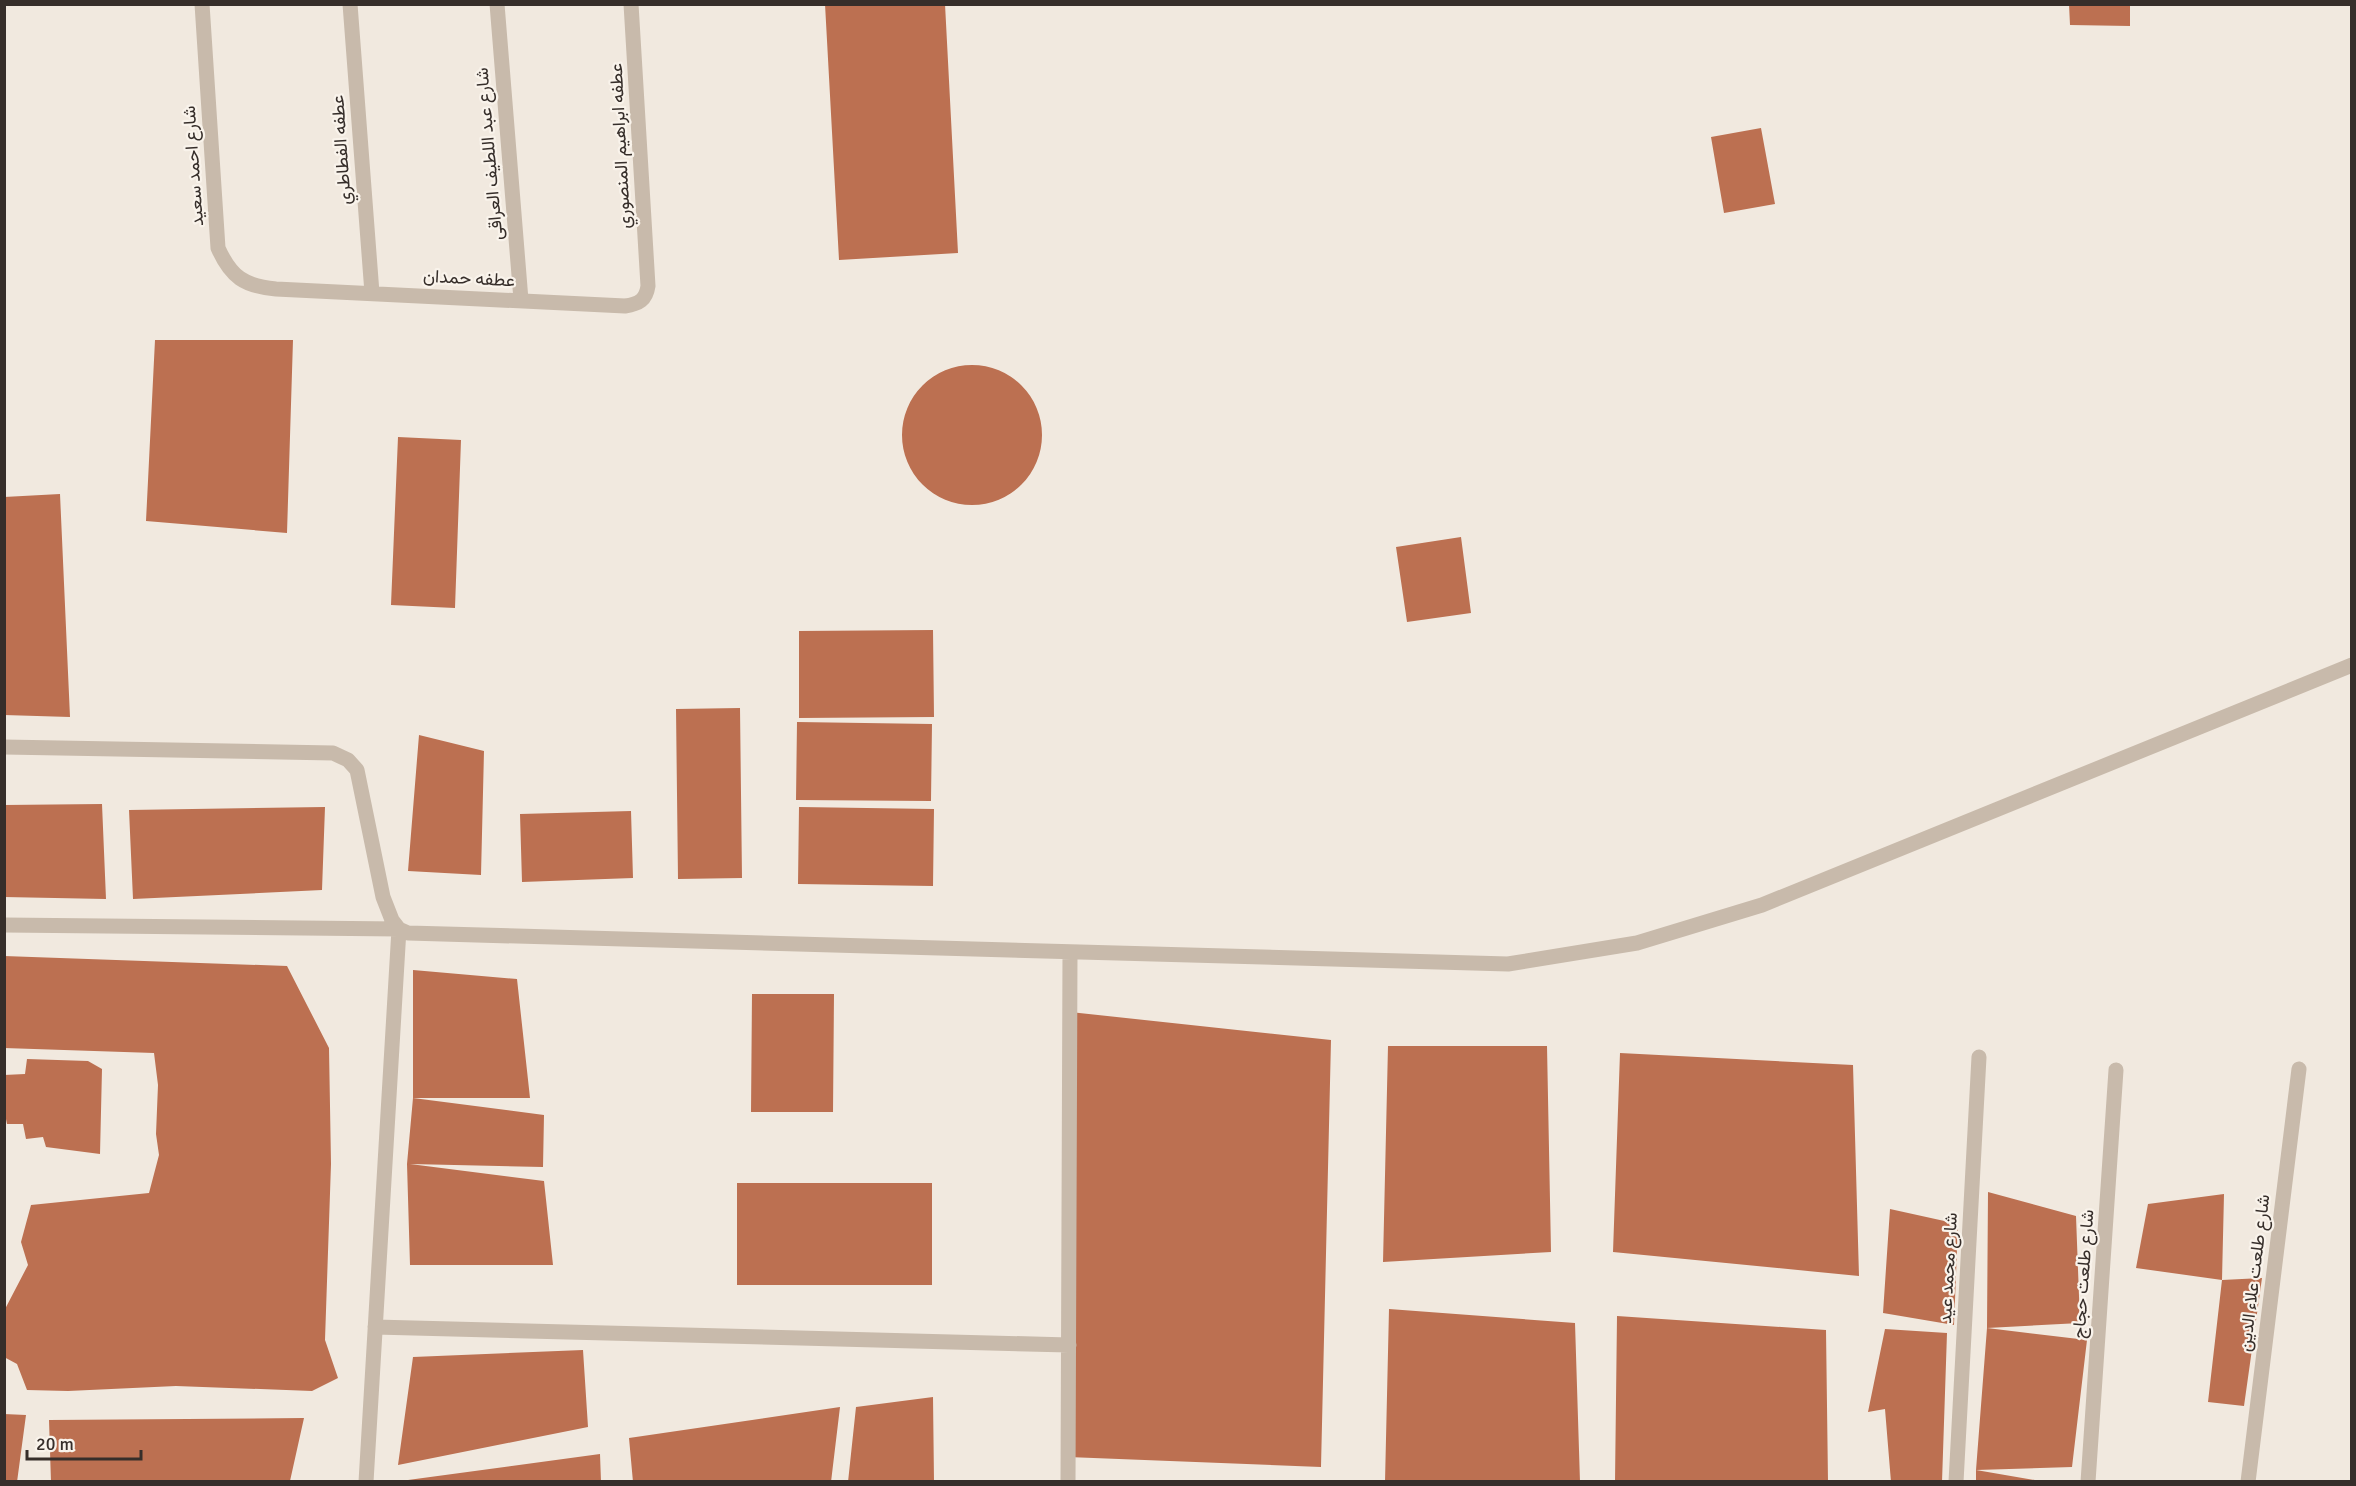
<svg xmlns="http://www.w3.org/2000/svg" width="2356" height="1486" viewBox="0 0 2356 1486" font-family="Signika,Vazirmatn,sans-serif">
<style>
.building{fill:#bc7051}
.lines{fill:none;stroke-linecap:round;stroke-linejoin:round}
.minor{stroke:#c8baab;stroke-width:15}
.labels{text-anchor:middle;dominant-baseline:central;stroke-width:4.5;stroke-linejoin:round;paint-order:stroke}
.street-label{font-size:18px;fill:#362e2a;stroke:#f9f3eb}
</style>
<rect width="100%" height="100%" fill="#f1e9df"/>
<!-- building -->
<path class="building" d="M 825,4 L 945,4 L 958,253 L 839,260 Z
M 2069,4 L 2130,4 L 2130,26 L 2070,25 Z
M 1761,128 L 1775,204 L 1724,213 L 1711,137 Z
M 155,340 L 293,340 L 287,533 L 146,521 Z
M902 435a70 70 0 1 1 140 0a70 70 0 1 1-140 0Z
M 398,437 L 461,440 L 455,608 L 391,605 Z
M 60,494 L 70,717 L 4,715 L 4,497 Z
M 1461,537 L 1471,613 L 1407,622 L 1396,547 Z
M 933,630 L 934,717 L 799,718 L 799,631 Z
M 740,708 L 742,878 L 678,879 L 676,709 Z
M 797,722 L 932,724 L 931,801 L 796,800 Z
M 419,735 L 484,751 L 481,875 L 408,871 Z
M 102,804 L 106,899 L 4,897 L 4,805 Z
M 325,807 L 322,890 L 133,899 L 129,810 Z
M 799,807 L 934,809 L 933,886 L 798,884 Z
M 631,811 L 633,878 L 522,882 L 520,814 Z
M 4,956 L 287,966 L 329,1048 L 331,1164 L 325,1340 L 338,1378 L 312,1391 L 176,1386 L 68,1391 L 27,1390 L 17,1364 L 4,1357 L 4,1311 L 28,1265 L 21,1242 L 31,1205 L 149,1193 L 159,1155 L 156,1134 L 158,1085 L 154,1053 L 4,1048 Z
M 413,970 L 517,979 L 530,1098 L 413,1098 Z
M 752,994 L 834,994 L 833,1112 L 751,1112 Z
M 1070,1012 L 1331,1040 L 1321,1467 L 1068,1457 Z
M 1388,1046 L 1547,1046 L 1551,1252 L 1383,1262 Z
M 1620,1053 L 1853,1065 L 1859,1276 L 1613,1252 Z
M 27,1059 L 88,1061 L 102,1069 L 100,1154 L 46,1147 L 43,1137 L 26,1139 L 23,1124 L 7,1124 L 4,1109 L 4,1075 L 25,1074 Z
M 413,1098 L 544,1115 L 543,1167 L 410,1164 L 544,1181 L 553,1265 L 410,1265 L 407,1164 Z
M 737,1183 L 932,1183 L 932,1285 L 737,1285 Z
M 1988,1192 L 2076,1216 L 2080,1323 L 1987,1328 L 2087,1340 L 2072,1467 L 1976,1470 L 2046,1482 L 1976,1482 L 1976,1470 L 1987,1328 Z
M 2224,1194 L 2222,1280 L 2262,1278 L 2244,1406 L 2208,1402 L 2222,1280 L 2136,1268 L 2148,1204 Z
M 1890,1209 L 1958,1224 L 1954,1325 L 1883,1313 Z
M 1389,1309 L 1575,1323 L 1580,1482 L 1385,1482 Z
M 1617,1316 L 1826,1330 L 1828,1482 L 1615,1482 Z
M 1885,1329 L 1947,1333 L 1942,1482 L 1891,1482 L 1885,1409 L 1868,1412 Z
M 583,1350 L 588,1427 L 398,1465 L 413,1357 Z
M 933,1397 L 934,1482 L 848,1482 L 856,1407 Z
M 840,1407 L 831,1482 L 633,1482 L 629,1438 Z
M 4,1414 L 26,1415 L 17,1482 L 4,1482 Z
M 304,1418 L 290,1481 L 51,1482 L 49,1420 Z
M 600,1454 L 601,1482 L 408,1482 L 408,1480 Z"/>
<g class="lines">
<!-- minor -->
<path class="minor" d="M 202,4 L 218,248 C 231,277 244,286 276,289 L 625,306 C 639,304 646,300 648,286 L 631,4
M 350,4 L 372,293
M 497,4 L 521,300
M 4,747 L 333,753 L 348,760 L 357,770 L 383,897 L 392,920 L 399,929 L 408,933 L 1508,964 L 1637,943 L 1762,905 L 2352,665
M 4,925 L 399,929 L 366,1482
M 375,1327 L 1069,1345
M 1068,1482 L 1070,952
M 1956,1482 L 1979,1057
M 2088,1482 L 2116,1070
M 2248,1482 L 2299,1069"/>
</g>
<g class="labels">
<!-- street labels -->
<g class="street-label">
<text transform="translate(620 146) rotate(-93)">عطفه ابراهيم المنصوري</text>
<text transform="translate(341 150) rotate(-94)">عطفه الفطاطري</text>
<text transform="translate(489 154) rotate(-95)">شارع عبد اللطيف العراقى</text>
<text transform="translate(193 166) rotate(-94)">شارع احمد سعيد</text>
<text transform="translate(469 278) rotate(3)">عطفه حمدان</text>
<text transform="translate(1948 1268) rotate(-87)">شارع محمد عيد</text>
<text transform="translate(2254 1273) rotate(-83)">شارع طلعت علاء الدين</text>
<text transform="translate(2083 1274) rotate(-86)">شارع طلعت حجاج</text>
</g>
</g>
<!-- border -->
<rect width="2356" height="1486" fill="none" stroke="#362e2a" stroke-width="12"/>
<!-- scale -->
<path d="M27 1450v9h114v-9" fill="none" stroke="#362e2a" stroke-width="3"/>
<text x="36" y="1450" font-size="18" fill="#362e2a" stroke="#f9f3eb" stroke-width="4.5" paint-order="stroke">20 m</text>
</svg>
